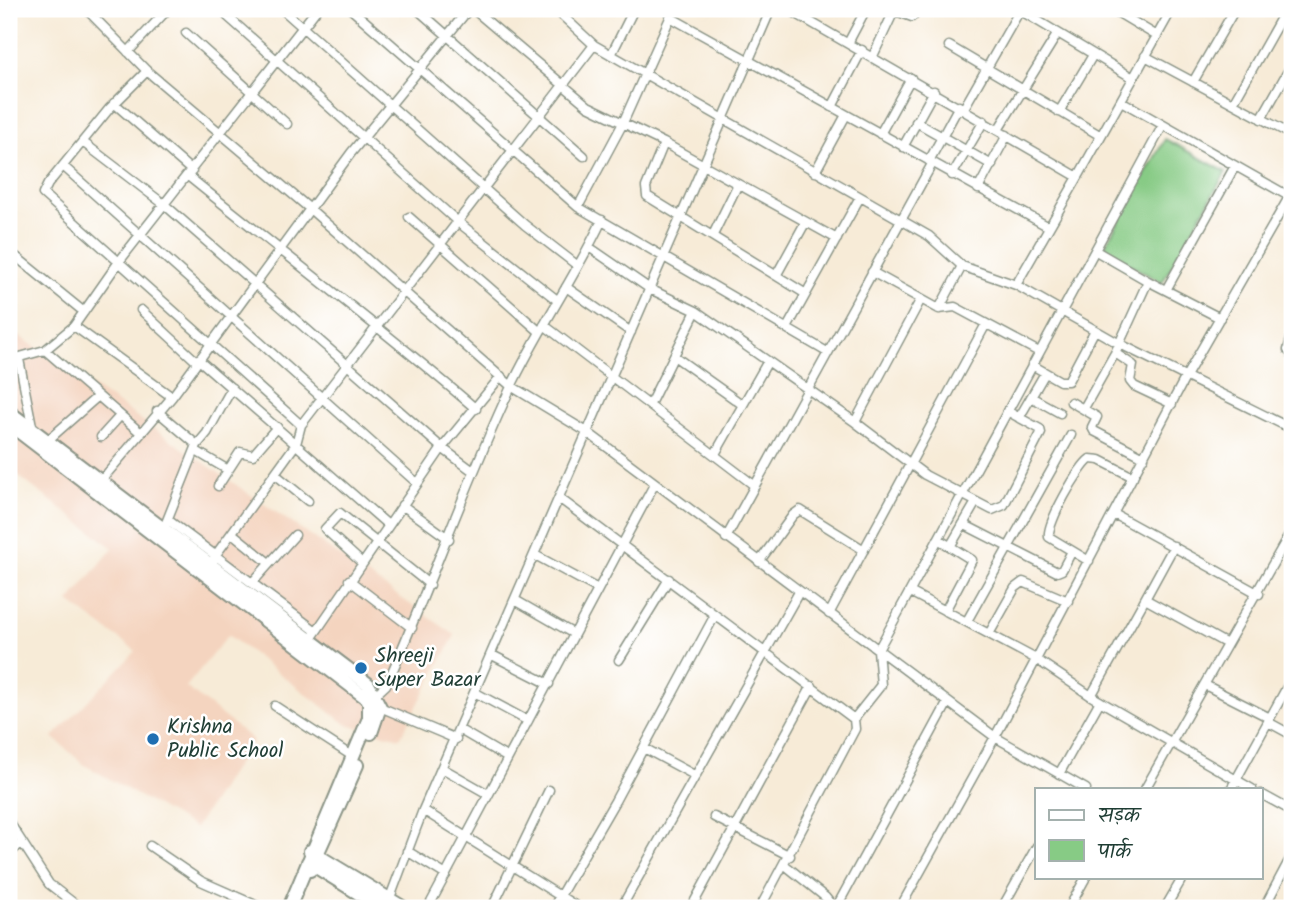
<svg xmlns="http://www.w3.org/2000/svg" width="1301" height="917" viewBox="0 0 1301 917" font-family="Kalam,'Playpen Sans Deva',sans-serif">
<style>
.built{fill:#f4d4bf}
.green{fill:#87cb85;stroke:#53845c;stroke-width:2}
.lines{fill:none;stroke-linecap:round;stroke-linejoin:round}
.street-casing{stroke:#8b9486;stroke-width:11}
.secondary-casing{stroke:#8b9486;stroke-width:16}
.street{stroke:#fff;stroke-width:8}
.secondary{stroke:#fff;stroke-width:12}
.poi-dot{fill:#1f6fb2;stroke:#fff;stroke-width:2.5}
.labels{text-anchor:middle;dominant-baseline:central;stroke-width:5;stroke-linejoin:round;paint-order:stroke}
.poi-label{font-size:21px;fill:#1f3d34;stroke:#fff;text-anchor:start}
</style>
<rect width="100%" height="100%" fill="#fff"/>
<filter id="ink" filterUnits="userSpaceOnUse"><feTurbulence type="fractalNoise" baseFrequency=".0143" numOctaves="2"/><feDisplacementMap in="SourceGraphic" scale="14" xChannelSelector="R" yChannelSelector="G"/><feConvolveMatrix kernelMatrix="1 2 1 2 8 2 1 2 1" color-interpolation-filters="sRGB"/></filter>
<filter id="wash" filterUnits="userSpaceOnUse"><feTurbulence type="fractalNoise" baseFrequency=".00686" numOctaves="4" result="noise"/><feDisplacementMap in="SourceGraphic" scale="28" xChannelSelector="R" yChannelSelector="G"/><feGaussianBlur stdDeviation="1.57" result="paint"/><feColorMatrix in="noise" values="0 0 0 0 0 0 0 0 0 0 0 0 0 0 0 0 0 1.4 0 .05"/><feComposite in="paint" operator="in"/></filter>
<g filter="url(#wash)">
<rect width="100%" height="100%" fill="#f7ebd7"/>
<!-- built -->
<path class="built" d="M 9,329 L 455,635 L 400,738 L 346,724 L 228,635 L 186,687 L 253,740 L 195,828 L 83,764 L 53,737 L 136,651 L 69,602 L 113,548 L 9,469 Z"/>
<!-- green -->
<path class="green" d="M 1165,139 L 1226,172 L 1162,283 L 1103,249 Z"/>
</g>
<g filter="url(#ink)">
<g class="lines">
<defs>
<path id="street" d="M 86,9 L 147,71 L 310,209 L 511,386 L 587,432 L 995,737 L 1086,789
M 282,9 L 525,225 L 578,266
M 351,9 L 578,207 L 827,352
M 417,9 L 584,156
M 473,9 L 588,106 L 664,143 L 837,239
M 788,9 L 1078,177 L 1016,285
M 891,9 L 912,17 L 919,9
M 939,9 L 949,9
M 1018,9 L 1133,78
M 1112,9 L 1157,36
M 227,16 L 458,222 L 557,300
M 670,17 L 1049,227
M 186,33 L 287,124
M 848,43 L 866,9
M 594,45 L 929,236 L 962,266 L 1016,285 L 1118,343 L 1292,429
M 949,46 L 1101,136
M 128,52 L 168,9
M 611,55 L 634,9
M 873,56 L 894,11
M 1145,56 L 1292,135
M 147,71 L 109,109 L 48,184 L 43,194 L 301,425
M 1193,82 L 1235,9
M 1121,101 L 1292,198
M 114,103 L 192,171
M 1233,103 L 1286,9
M 832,107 L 862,50
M 964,108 L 1020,10
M 1059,112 L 1093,55
M 1261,119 L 1292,64
M 916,122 L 992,165
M 998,130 L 1058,33
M 880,134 L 911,78
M 84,143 L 165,205 L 442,448 L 473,471
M 664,143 L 646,187 L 647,196 L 806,294
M 903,147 L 934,91
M 929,161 L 959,106
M 63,166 L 417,483
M 815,172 L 846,115
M 952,175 L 984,121
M 188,176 C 284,254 382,328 476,409
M 1078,177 L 1172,9
M 978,189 L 1007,135
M 578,207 L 622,125 L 674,9
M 409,217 L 540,332
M 9,226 L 10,227
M 713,235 L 738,184
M 589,247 L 650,289 L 696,311 L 855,422 L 925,475 L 992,510 L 1004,505 L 1041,433 L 1040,429 L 1007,411
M 1096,251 L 1148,281
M 14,255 L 84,312
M 872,272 L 939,309 L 962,266
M 777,274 L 805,223
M 566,287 L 631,332
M 1166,290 L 1235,166
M 939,309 L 955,307 L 1039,352
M 141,310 L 196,361
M 544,325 L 755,486
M 74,326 L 172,397
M 787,328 L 860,197
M 1292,335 L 1288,350 L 1292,355
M 45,350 L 141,433
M 1115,353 L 1133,365 L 1130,381 L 1134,386 L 1172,404
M 674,356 L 743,405
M 19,359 L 33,431
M 198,359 L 388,525
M 9,360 L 45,350 L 74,326 L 118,263 L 317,9
M 1032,365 L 1060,381 L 1068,381 L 1095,330
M 1031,397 L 1060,413
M 1071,402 L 1097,417 L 1092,427 L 1094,431 L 1144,457
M 650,404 L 696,311
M 1084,408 L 1115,353 L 1148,281 L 1220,318
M 157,411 L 197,445 L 166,523
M 1019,418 L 1045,373
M 855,422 L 921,299
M 101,437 L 120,416
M 47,441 L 97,397
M 197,445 L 207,433 L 232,388
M 196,451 L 228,470
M 715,454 L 768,361
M 275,474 L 308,501
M 99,483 L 172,397 L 351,153 L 469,9
M 218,486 L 240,452 L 253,455 L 277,427
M 559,498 L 854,719 L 855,729 L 760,908
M 402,505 L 449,539
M 1114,514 L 1259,594
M 168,520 L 316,631
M 963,524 L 1057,572 L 1062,570 L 1072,551
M 232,533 L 269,563
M 726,538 L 932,164
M 938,539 L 972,560 L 945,611
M 951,545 L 976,502
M 1174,546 L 1145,599 L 1227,644
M 535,555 L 598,589
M 1089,561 L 1049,537 C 1046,524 1079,467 1090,459 L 1100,460 L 1133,477
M 759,562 L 793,515 L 800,510 L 864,550
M 362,563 L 325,529 L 340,513 L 430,585
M 207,567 L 296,444 L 301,425 L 594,45 L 555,9
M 349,580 L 412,628
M 252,583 L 295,535
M 910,592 L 1036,659 L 1091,696 L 1252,789
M 515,600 L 574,634
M 829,614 L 986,324
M 967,621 L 1071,435
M 989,634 L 1015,588 L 1023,582 L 1068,601
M 311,639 L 442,448 L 501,376
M 492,655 L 549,684
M 619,660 L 669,579
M 1205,685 L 1270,718
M 476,693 L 528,721
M 1091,696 L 1145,599
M 372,698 L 386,685 L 393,670 C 433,577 467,481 510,389 C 537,331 575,278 602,220
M 275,706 L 352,756
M 380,707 L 456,739
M 854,719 L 881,685 L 878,650 L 1163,125
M 1268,722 L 1292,735
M 460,730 L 508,758
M 644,748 L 696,776
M 442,768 L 488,794
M 1059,774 L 1100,701
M 1145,789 L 1292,530
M 1231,789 L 1292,678
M 1261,794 L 1292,811
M 423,810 L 579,908
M 714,817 L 790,856
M 9,822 L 49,884 L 80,908
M 150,846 L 201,881 L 262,908
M 407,851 L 446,875
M 9,854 L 22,842
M 785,865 L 825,897 L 834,908
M 388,903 L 423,810 L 771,9
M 428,908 L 655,483
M 492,908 L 549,790
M 553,908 L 615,801 L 715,615
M 621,908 L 799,592
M 691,908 L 812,686
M 836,908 L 948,702
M 900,908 L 995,737 L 1185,378 L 1292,192
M 1002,908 L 1037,846
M 1069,908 L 1086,877
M 1165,908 L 1183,877
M 1264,908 L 1292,855"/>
<path id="secondary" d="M 9,412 L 368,684 L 380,707 L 371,733
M 9,424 L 369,700 L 369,718 L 289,908
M 310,851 L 404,908
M 308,862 L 382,908
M 310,870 L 357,765"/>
</defs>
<!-- street casing -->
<use href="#street" class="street-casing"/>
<!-- secondary casing -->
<use href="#secondary" class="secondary-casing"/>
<!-- street -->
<use href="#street" class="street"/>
<!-- secondary -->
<use href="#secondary" class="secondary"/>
</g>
</g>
<!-- markers -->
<g class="poi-dot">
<circle cx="361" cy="668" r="7"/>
<circle cx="153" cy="739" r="7"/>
</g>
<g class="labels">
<!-- poi labels -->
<g class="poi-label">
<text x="375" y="656">Shreeji<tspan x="375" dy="24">Super Bazar</tspan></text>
<text x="167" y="727">Krishna<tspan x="167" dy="24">Public School</tspan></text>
</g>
</g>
<!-- margin -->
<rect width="1301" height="917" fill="none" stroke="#fff" stroke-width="35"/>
<!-- legend -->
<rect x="1035" y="788" width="228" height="91" fill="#ffffff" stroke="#a5b1ae" stroke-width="2"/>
<rect x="1049" y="810" width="35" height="10" fill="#ffffff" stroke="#a5b1ae" stroke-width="2"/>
<text x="1098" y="822" font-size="21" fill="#1f3d34">सड़क</text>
<rect x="1049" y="840" width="35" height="21" fill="#87cb85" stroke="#a5b1ae" stroke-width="2"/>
<text x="1098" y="858" font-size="21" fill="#1f3d34">पार्क</text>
</svg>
